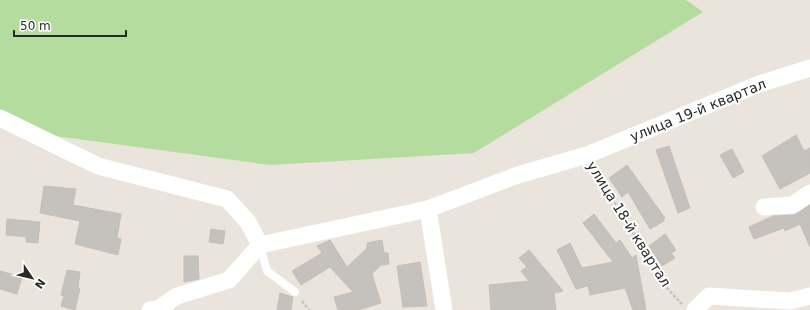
<svg xmlns="http://www.w3.org/2000/svg" width="810" height="310" viewBox="0 0 810 310" font-family="'DejaVu Sans',sans-serif">
<style>
.green{fill:#b4dc9e}
.building{fill:#c5c1bc;stroke:#c5bfb6}
.lines{fill:none;stroke-linecap:round;stroke-linejoin:round}
.path{stroke:#c3c3c3;stroke-width:2.5;stroke-dasharray:3 2;stroke-linecap:butt}
.service{stroke:#fff;stroke-width:8}
.minor{stroke:#fff;stroke-width:17}
.labels{text-anchor:middle;dominant-baseline:central;stroke-width:4;stroke-linejoin:round;paint-order:stroke}
.street-label{font-size:14px;fill:#292929;stroke:#fff}
</style>
<rect width="100%" height="100%" fill="#eae4dc"/>
<!-- green -->
<path class="green" d="M 0,0 L 686,0 L 703,12 L 474,153 L 270,165 L 11,130 L 0,123 Z"/>
<!-- building -->
<path class="building" d="M 796,135 L 804,151 L 810,148 L 810,173 L 780,189 L 762,156 Z
M 669,146 L 690,208 L 678,213 L 656,150 Z
M 732,149 L 744,172 L 733,178 L 720,155 Z
M 627,165 L 665,218 L 663,219 L 664,221 L 650,229 L 628,192 L 622,197 L 609,178 Z
M 44,186 L 76,189 L 73,205 L 121,214 L 117,238 L 121,239 L 118,255 L 75,244 L 80,221 L 40,213 Z
M 810,205 L 810,247 L 800,224 L 785,231 L 784,228 L 754,239 L 749,227 L 773,216 L 794,215 Z
M 594,214 L 616,243 L 620,240 L 632,258 L 636,255 L 646,310 L 633,310 L 625,288 L 590,295 L 588,286 L 576,289 L 557,250 L 570,243 L 582,268 L 613,262 L 583,223 Z
M 7,219 L 40,222 L 38,243 L 26,242 L 26,237 L 6,235 Z
M 211,229 L 225,231 L 223,244 L 209,242 Z
M 665,234 L 676,250 L 671,253 L 675,258 L 662,266 L 649,246 Z
M 330,240 L 347,267 L 367,248 L 367,243 L 382,240 L 384,253 L 388,253 L 389,264 L 381,265 L 372,274 L 381,303 L 358,310 L 338,310 L 334,297 L 353,292 L 330,267 L 301,285 L 292,271 L 322,253 L 317,246 Z
M 529,250 L 563,291 L 554,293 L 556,310 L 491,310 L 489,285 L 529,281 L 521,271 L 527,267 L 519,258 Z
M 184,256 L 198,256 L 199,279 L 184,282 Z
M 420,262 L 427,306 L 403,307 L 397,266 Z
M 67,270 L 80,272 L 78,288 L 80,289 L 75,310 L 61,306 L 64,296 L 61,295 Z
M 0,271 L 22,277 L 17,294 L 0,289 Z
M 280,293 L 293,297 L 291,310 L 277,310 Z"/>
<g class="lines">
<!-- path -->
<path class="path" d="M 594,168 L 665,286 L 682,304
M 302,301 L 309,310"/>
<!-- service -->
<path class="service" d="M 260,245 L 267,271 L 295,292"/>
<!-- minor -->
<path class="minor" d="M 0,118 L 98,166 L 227,199 L 248,222 L 260,245
M 764,207 L 793,205 L 810,193
M 428,209 L 444,310
M 260,245 L 428,209 L 518,175 L 587,155 L 759,84 L 810,68
M 150,310 L 158,309 L 177,296 L 229,280 L 260,245
M 695,310 L 709,296 L 790,301 L 810,296"/>
</g>
<g class="labels">
<!-- street labels -->
<g class="street-label">
<text transform="translate(698 110) rotate(-22)">улица 19-й квартал</text>
<text transform="translate(629 224) rotate(58)">улица 18-й квартал</text>
</g>
</g>
<!-- north arrow -->
<g transform="translate(32 278) rotate(125)" stroke="#ffffff" stroke-width="3" paint-order="stroke">
<path d="M0-3L7 15L0 10L-7 15Z" fill="#292929"/>
<text y="-6" font-size="11" font-weight="bold" text-anchor="middle" fill="#292929">N</text>
</g>
<!-- scale -->
<path d="M14 30v6h112v-6" fill="none" stroke="#292929" stroke-width="2"/>
<text x="20" y="30" font-size="12" fill="#292929" stroke="#ffffff" stroke-width="3" paint-order="stroke">50 m</text>
</svg>
